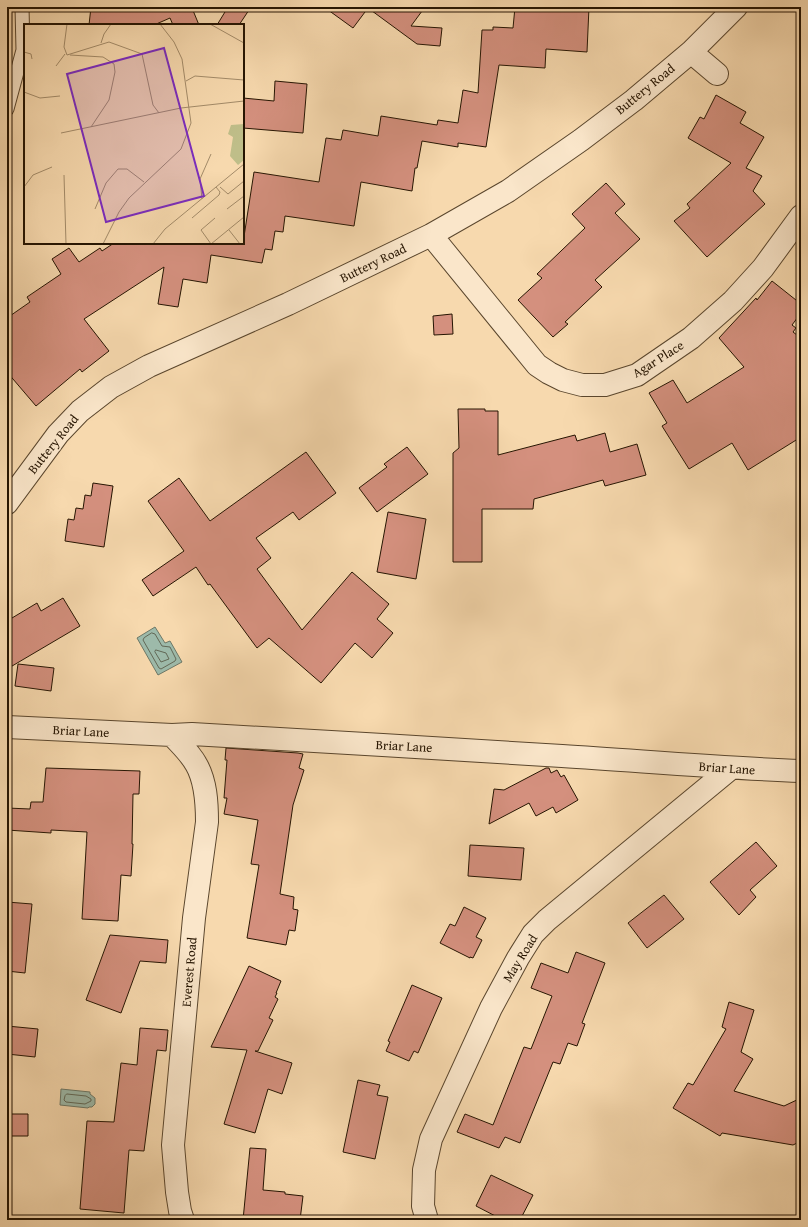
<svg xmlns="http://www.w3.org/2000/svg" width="808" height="1227" viewBox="0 0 808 1227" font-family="'Gentium Book Plus',serif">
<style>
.water{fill:#9dbaaa;stroke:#6d7867}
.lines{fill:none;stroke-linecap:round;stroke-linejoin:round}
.shore{stroke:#626856;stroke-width:1}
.building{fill:#d4907e;stroke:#261502}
.lane-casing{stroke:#5a462d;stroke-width:15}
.street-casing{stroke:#5a462d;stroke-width:24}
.lane{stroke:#fae6ca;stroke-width:13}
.street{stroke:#fae6ca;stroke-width:22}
.labels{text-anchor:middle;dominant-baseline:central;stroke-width:3;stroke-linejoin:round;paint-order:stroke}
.street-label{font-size:13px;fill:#261502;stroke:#fae6ca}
.inset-road{fill:none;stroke:#a38b69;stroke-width:1}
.view{fill:#7b2cbf;fill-opacity:0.15;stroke:#7b2cbf;stroke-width:2}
.inset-edge{fill:none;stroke:#261502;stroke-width:2}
</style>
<rect width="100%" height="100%" fill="#f7d9ae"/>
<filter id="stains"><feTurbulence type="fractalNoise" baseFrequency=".005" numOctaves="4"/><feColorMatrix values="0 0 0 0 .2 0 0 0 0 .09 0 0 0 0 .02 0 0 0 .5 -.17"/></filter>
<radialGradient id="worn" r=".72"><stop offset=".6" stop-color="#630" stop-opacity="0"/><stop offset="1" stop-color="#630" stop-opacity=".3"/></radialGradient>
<!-- water -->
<path class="water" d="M 155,627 L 165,643 L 170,641 L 182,662 L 158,675 L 137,638 Z
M 61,1089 L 90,1092 L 90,1094 L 95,1098 L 95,1104 L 92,1107 L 89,1107 L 88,1108 L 60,1105 Z"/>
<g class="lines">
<!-- shore -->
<path class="shore" d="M 152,633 L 155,634 L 162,646 L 170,647 L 176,659 L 175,661 L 161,669 L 159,668 L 143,640 L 144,638 Z
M 156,650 L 166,653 L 169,659 L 161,662 L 155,652 Z
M 67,1094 L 86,1096 L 91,1099 L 91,1101 L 85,1104 L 66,1102 L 64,1100 L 65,1096 Z"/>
</g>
<!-- building -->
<path class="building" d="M 91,7 L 195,7 L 192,8 L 199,25 L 173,25 L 170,18 L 154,25 L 89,25 Z
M 228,7 L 251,7 L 239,25 L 217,25 Z
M 324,7 L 425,7 L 411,26 L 442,28 L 440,46 L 417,44 L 368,8 L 353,28 Z
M 515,7 L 589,7 L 587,52 L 546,49 L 545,68 L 499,65 L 486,147 L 458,143 L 458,147 L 422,141 L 417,168 L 415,168 L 412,191 L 361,182 L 354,226 L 285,216 L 283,232 L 275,231 L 272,250 L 265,249 L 262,263 L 211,255 L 207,283 L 183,279 L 178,307 L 158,304 L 164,267 L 84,319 L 109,351 L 82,372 L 80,369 L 36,406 L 7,372 L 7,318 L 30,302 L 27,297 L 61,274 L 52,259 L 69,248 L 79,262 L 100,248 L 102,251 L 114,243 L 243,243 L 254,172 L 319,182 L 326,138 L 341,140 L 343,130 L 378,136 L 381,116 L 437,125 L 438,120 L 458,123 L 463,90 L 478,93 L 482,30 L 493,30 L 493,27 L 513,28 Z
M 275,81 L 307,84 L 303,133 L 243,128 L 243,98 L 274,101 Z
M 716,95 L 746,112 L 740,123 L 764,137 L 746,168 L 762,176 L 753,191 L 765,204 L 707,257 L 674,221 L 690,208 L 687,204 L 731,163 L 688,138 L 700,117 L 704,119 Z
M 606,183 L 625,204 L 615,213 L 640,239 L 595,280 L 602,287 L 565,322 L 568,324 L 553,337 L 518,300 L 542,278 L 537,274 L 585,228 L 572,214 Z
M 772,281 L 801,304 L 801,313 L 792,325 L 796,328 L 793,332 L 801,338 L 801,437 L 748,470 L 732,443 L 689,469 L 662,426 L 667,423 L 649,393 L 673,380 L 687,403 L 744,367 L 719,338 L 756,298 L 757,300 Z
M 452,314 L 453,334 L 434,335 L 433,316 Z
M 458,409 L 485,409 L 485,411 L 498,411 L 498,455 L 575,435 L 577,441 L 605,433 L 610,452 L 637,444 L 646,475 L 605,486 L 603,480 L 534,499 L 533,509 L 482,509 L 482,562 L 453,562 L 453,453 L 459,448 Z
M 407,447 L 428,474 L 377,512 L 359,488 L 387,467 L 384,464 Z
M 306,452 L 336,493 L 299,520 L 293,512 L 256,538 L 271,558 L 257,569 L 302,630 L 352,572 L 389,604 L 377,619 L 393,633 L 372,658 L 355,643 L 321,683 L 269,638 L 257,648 L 210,584 L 208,585 L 196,567 L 153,596 L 142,580 L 184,551 L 148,501 L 179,478 L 210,521 Z
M 93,483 L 113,486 L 104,547 L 65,541 L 68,519 L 74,520 L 76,508 L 83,509 L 85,495 L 91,496 Z
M 388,512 L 426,519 L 416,579 L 377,572 Z
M 63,598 L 80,626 L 7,669 L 7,621 L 37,603 L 41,611 Z
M 18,664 L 54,668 L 51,691 L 15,686 Z
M 226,748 L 298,753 L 303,754 L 299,768 L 304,770 L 293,805 L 280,894 L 294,897 L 293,909 L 298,910 L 295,931 L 289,930 L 286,945 L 247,938 L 259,865 L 251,864 L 258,820 L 224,814 L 227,798 L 224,798 L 227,760 L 225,760 Z
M 46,768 L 140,771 L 139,794 L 133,794 L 132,844 L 133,844 L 131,876 L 121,875 L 118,921 L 82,919 L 87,832 L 51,830 L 51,833 L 7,830 L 7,808 L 30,809 L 31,802 L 43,802 Z
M 546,768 L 549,768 L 551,773 L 557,770 L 561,777 L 564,775 L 578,800 L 556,813 L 553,807 L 536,816 L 529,803 L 489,824 L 494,789 L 504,790 Z
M 756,842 L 777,866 L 750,890 L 756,897 L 739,915 L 710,882 Z
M 470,845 L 524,848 L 521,880 L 468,876 Z
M 664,895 L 684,919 L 647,948 L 628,923 Z
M 7,902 L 32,904 L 25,973 L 7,971 Z
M 464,907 L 486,918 L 476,937 L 482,940 L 473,958 L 470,957 L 470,958 L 440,943 L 450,924 L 455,926 Z
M 110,935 L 168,940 L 166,963 L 140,961 L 121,1013 L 86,1000 Z
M 576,952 L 605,963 L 582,1023 L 585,1024 L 577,1046 L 568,1043 L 560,1064 L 553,1062 L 520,1143 L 505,1137 L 499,1148 L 457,1132 L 465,1114 L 493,1125 L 524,1047 L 531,1049 L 552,996 L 531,988 L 541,963 L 568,973 Z
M 249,966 L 281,981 L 276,993 L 277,993 L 275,997 L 278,999 L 269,1018 L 273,1020 L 258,1051 L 255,1051 L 292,1063 L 282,1094 L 268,1089 L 255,1133 L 224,1124 L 247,1050 L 211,1047 Z
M 412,985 L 442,998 L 418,1053 L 414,1051 L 409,1061 L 386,1051 L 390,1042 L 388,1041 Z
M 729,1002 L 754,1010 L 741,1052 L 753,1059 L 734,1091 L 784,1106 L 801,1098 L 801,1141 L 793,1145 L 722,1133 L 720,1136 L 673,1108 L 688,1083 L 693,1085 L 726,1029 L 722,1027 Z
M 7,1026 L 38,1029 L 35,1057 L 7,1054 Z
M 140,1028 L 168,1030 L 166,1051 L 157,1050 L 144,1151 L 129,1150 L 124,1213 L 80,1209 L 87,1121 L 114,1122 L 121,1063 L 137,1065 Z
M 358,1080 L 380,1085 L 377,1095 L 388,1097 L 375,1159 L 343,1152 Z
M 7,1114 L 28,1114 L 28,1136 L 7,1136 Z
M 250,1148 L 266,1149 L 263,1190 L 285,1192 L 285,1194 L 303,1196 L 300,1220 L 243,1220 Z
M 491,1175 L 533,1195 L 520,1220 L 503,1220 L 476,1206 Z"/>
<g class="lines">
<defs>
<path id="lane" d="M 7,109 L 23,50 L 22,7"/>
<path id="street" d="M 691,52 L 717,74
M 431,235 L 537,365 L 549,373 L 563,380 L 582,385 L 605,385 L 637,375 L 691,338 L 733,301 L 763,268 L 801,216
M 7,503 L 58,434 L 80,411 L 111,387 L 149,366 L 288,304 L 431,235 L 508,191 L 581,140 L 634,100 L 691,52 L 736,7
M 7,727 L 172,735 L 192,734 C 315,741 439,748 562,756 C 642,761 721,768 801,771
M 172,735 C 180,744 190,753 196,764 C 206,781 207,803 207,822 L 194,918 L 173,1145 L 177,1192 L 180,1211 L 183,1220
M 427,1220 L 423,1206 L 424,1170 L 431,1139 L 491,1008 L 518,958 L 533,934 L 547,920 L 730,769"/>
</defs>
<!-- lane casing -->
<use href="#lane" class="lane-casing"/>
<!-- street casing -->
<use href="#street" class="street-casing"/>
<!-- lane -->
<use href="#lane" class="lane"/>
<!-- street -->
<use href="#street" class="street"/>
</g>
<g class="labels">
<!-- street labels -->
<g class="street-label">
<text transform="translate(645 89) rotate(-39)">Buttery Road</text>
<text transform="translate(373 263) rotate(-26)">Buttery Road</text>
<text transform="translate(658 359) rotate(-32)">Agar Place</text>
<text transform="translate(53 444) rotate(-51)">Buttery Road</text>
<text transform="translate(81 731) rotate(3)">Briar Lane</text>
<text transform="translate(404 746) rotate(3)">Briar Lane</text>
<text transform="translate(727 768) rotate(4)">Briar Lane</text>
<text transform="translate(520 958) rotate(-58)">May Road</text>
<text transform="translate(189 972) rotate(-85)">Everest Road</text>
</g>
</g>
<!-- overview -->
<g transform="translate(24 24)">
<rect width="220" height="220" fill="#f7d9ae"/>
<path d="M 220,100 L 220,136 L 214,141 L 206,132 L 209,113 L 204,110 L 207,101 Z" fill="#bfbe89"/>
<path class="inset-road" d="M 43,0 L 40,23 L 43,31 L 85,18 L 118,30 L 129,81 L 135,89M 186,0 L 220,19M 77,19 L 80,10 L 87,0M 0,28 L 7,30 L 8,35M 46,31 L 79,33 L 90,40 L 91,48 L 85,76 L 67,103M 32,42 L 41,30M 162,57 L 171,52 L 220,56M 0,68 L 16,74 L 36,72M 37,109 L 157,84 L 220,77M 40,151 L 42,220M 0,163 L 9,151 L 28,143M 196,163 L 204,170 L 220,157M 178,175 L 176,155 L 187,130M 71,185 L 82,159 L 94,145 L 103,145 L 120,158M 203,185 L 220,172M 168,194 L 195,171 L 196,168 L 192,163M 205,206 L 216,220M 79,220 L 95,188 L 105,174 L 157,125 L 167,99 L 158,35 L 150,18 L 136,0M 129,220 L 141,205 L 220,140M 187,220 L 220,193M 187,220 L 177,206 L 191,194"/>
<path class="view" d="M 140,24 L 180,172 L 82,198 L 43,50 Z"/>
<rect width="220" height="220" class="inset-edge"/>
</g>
<!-- margin -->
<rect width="808" height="1227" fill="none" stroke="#f7d9ae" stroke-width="24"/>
<rect x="8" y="8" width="792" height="1211" fill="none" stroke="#261502" stroke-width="2"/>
<rect x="12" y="12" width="784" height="1203" fill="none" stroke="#261502"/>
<rect width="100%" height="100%" filter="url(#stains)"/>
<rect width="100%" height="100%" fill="url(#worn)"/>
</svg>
